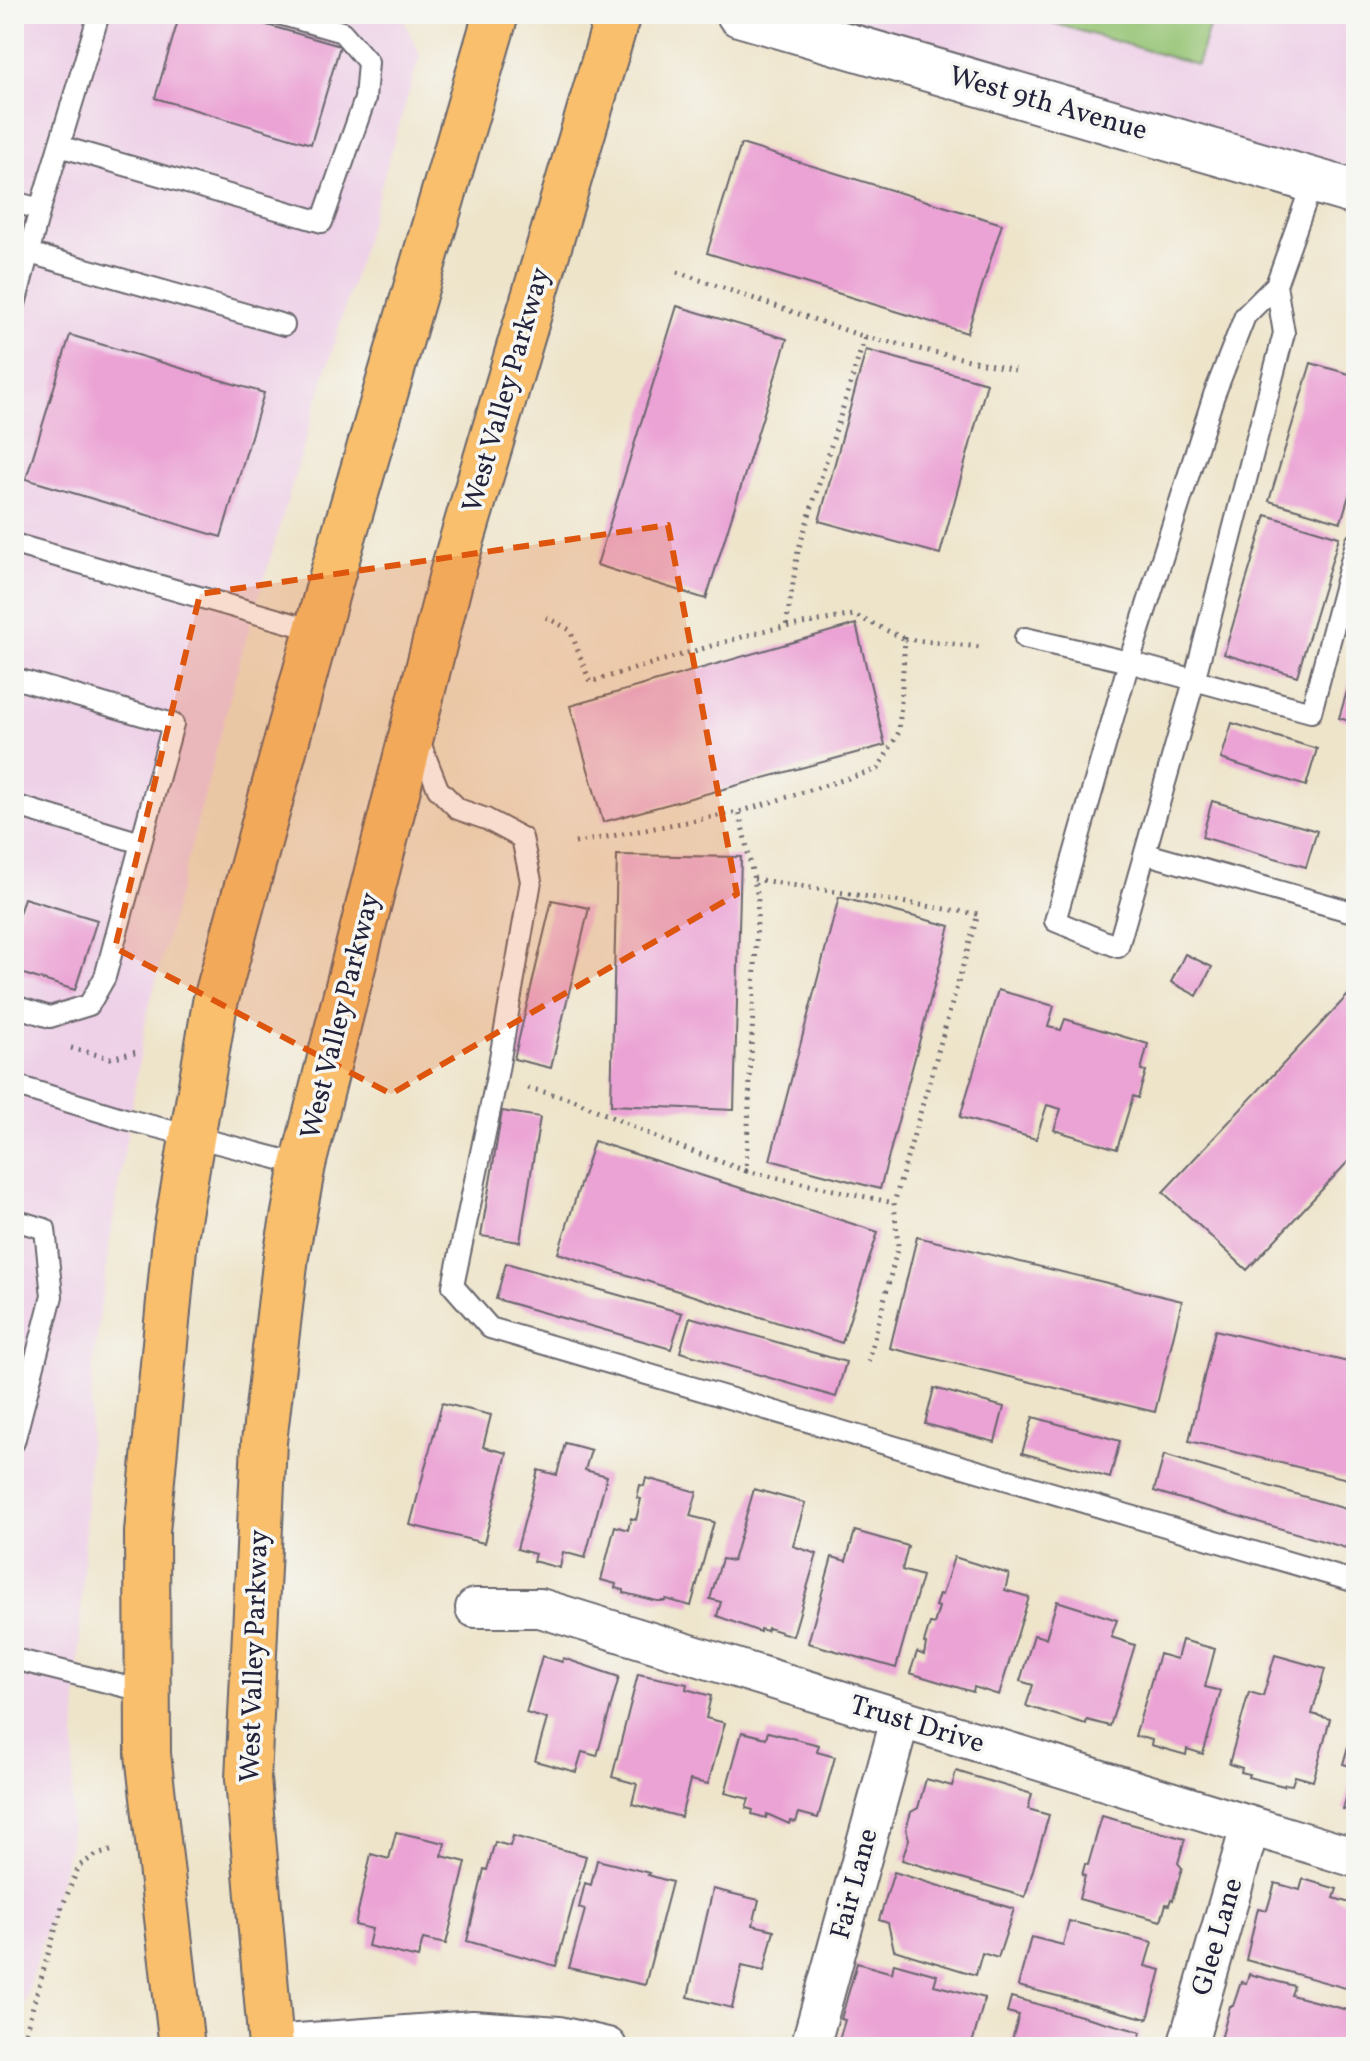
<svg xmlns="http://www.w3.org/2000/svg" width="1370" height="2061" viewBox="0 0 1370 2061" font-family="Vollkorn,serif">
<style>
.built{fill:#eed0e7}
.green{fill:#94c372;stroke:#5b7256;stroke-width:2}
.building{fill:#eba2d4}
.lines{fill:none;stroke-linecap:round;stroke-linejoin:round}
.service-casing{stroke:#69666d;stroke-width:24}
.minor-casing{stroke:#69666d;stroke-width:42}
.tertiary-casing{stroke:#69666d;stroke-width:48}
.primary-casing{stroke:#69666d;stroke-width:48}
.path{stroke:#69666d;stroke-width:5;stroke-dasharray:2 6;stroke-linecap:butt}
.service{stroke:#fff;stroke-width:20}
.minor{stroke:#fff;stroke-width:38}
.tertiary{stroke:#fff;stroke-width:44}
.primary{stroke:#f9bf6d;stroke-width:44}
.marked{fill:#de560e;fill-opacity:0.2;stroke:#de560e;stroke-width:6;stroke-dasharray:16 10;stroke-linejoin:round}
.labels{text-anchor:middle;dominant-baseline:central;stroke-width:7;stroke-linejoin:round;paint-order:stroke}
.street-label{font-size:28px;fill:#22223b;stroke:#f6f6f2}
</style>
<rect width="100%" height="100%" fill="#f6f6f2"/>
<filter id="ink" filterUnits="userSpaceOnUse"><feTurbulence type="fractalNoise" baseFrequency=".0125" numOctaves="2"/><feDisplacementMap in="SourceGraphic" scale="16" xChannelSelector="R" yChannelSelector="G"/><feConvolveMatrix kernelMatrix="1 2 1 2 8 2 1 2 1" color-interpolation-filters="sRGB"/></filter>
<filter id="wash" filterUnits="userSpaceOnUse"><feTurbulence type="fractalNoise" baseFrequency=".006" numOctaves="4" result="noise"/><feDisplacementMap in="SourceGraphic" scale="32" xChannelSelector="R" yChannelSelector="G"/><feGaussianBlur stdDeviation="1.8" result="paint"/><feColorMatrix in="noise" values="0 0 0 0 0 0 0 0 0 0 0 0 0 0 0 0 0 1.4 0 .05"/><feComposite in="paint" operator="in"/></filter>
<g filter="url(#wash)">
<rect width="100%" height="100%" fill="#eee4ca"/>
<!-- built -->
<path class="built" d="M 14,14 L 401,14 L 420,55 L 238,666 L 146,1019 L 110,1238 L 93,1363 L 70,1844 L 14,2040 Z
M 739,14 L 1356,14 L 1356,193 Z"/>
<!-- green -->
<path class="green" d="M 1022,14 L 1213,14 L 1197,65 Z"/>
<g id="blocks">
<!-- building -->
<path class="building" d="M 180,14 L 229,14 L 340,46 L 311,144 L 155,98 Z
M 741,144 L 1002,224 L 967,333 L 707,253 Z
M 677,306 L 787,339 L 706,599 L 597,565 Z
M 70,335 L 264,393 L 221,537 L 26,479 Z
M 866,350 L 987,383 L 940,554 L 819,521 Z
M 1311,363 L 1356,376 L 1356,472 L 1341,522 L 1269,501 Z
M 1266,515 L 1339,537 L 1297,676 L 1224,654 Z
M 856,624 L 885,745 L 603,822 L 570,706 Z
M 1350,681 L 1356,683 L 1356,723 L 1339,718 Z
M 1232,723 L 1317,749 L 1306,786 L 1221,759 Z
M 1212,801 L 1317,831 L 1306,867 L 1202,837 Z
M 617,855 L 741,857 L 734,1110 L 611,1105 Z
M 839,897 L 950,926 L 880,1189 L 770,1160 Z
M 24,898 L 97,920 L 75,990 L 14,971 L 14,912 L 19,914 Z
M 552,900 L 589,908 L 551,1068 L 514,1059 Z
M 1185,954 L 1212,967 L 1197,996 L 1171,982 Z
M 998,990 L 1054,1006 L 1048,1027 L 1061,1030 L 1065,1019 L 1148,1044 L 1141,1070 L 1146,1071 L 1138,1098 L 1133,1096 L 1117,1149 L 1054,1130 L 1061,1109 L 1047,1105 L 1036,1139 L 960,1117 Z
M 1349,994 L 1356,1000 L 1356,1153 L 1247,1270 L 1163,1192 Z
M 502,1111 L 540,1117 L 520,1242 L 481,1236 Z
M 594,1141 L 878,1232 L 842,1343 L 558,1253 Z
M 917,1237 L 1182,1301 L 1155,1412 L 890,1348 Z
M 506,1263 L 682,1313 L 671,1349 L 496,1299 Z
M 690,1317 L 846,1362 L 836,1397 L 680,1352 Z
M 1215,1330 L 1356,1364 L 1356,1481 L 1189,1441 Z
M 934,1388 L 1004,1407 L 995,1442 L 925,1424 Z
M 442,1403 L 491,1415 L 483,1447 L 507,1453 L 484,1543 L 410,1525 Z
M 1033,1417 L 1120,1441 L 1110,1478 L 1022,1453 Z
M 565,1443 L 591,1450 L 585,1470 L 607,1476 L 585,1558 L 563,1552 L 560,1568 L 533,1561 L 535,1554 L 517,1549 L 538,1470 L 557,1475 Z
M 1164,1455 L 1356,1512 L 1356,1551 L 1154,1491 Z
M 646,1478 L 697,1492 L 690,1516 L 714,1522 L 691,1606 L 666,1599 L 665,1601 L 657,1601 L 624,1593 L 624,1590 L 615,1588 L 616,1584 L 601,1580 L 615,1526 L 628,1530 L 631,1518 L 636,1520 L 641,1499 L 637,1498 L 640,1485 L 644,1486 Z
M 754,1489 L 805,1503 L 793,1546 L 817,1554 L 793,1636 L 768,1628 L 767,1631 L 760,1629 L 760,1632 L 717,1616 L 721,1602 L 710,1599 L 722,1559 L 733,1561 Z
M 855,1531 L 908,1546 L 902,1570 L 922,1576 L 896,1668 L 808,1643 L 832,1557 L 846,1561 Z
M 954,1557 L 1009,1574 L 1005,1590 L 1029,1597 L 999,1695 L 974,1687 L 973,1692 L 910,1673 L 917,1652 L 924,1655 L 926,1644 L 924,1643 L 930,1623 L 934,1624 L 939,1607 L 935,1606 L 939,1594 L 942,1595 Z
M 1057,1601 L 1117,1620 L 1111,1637 L 1135,1645 L 1110,1726 L 1087,1720 L 1086,1724 L 1026,1706 L 1033,1685 L 1020,1681 L 1034,1635 L 1046,1638 Z
M 1182,1640 L 1215,1649 L 1205,1687 L 1221,1691 L 1203,1754 L 1187,1749 L 1186,1755 L 1151,1745 L 1152,1740 L 1135,1736 L 1159,1654 L 1177,1659 Z
M 1275,1655 L 1325,1669 L 1312,1714 L 1330,1719 L 1313,1781 L 1295,1776 L 1292,1785 L 1285,1784 L 1284,1786 L 1248,1777 L 1249,1774 L 1241,1772 L 1242,1768 L 1229,1764 L 1249,1692 L 1263,1696 Z
M 542,1656 L 562,1662 L 563,1658 L 619,1677 L 597,1756 L 582,1752 L 576,1772 L 535,1761 L 547,1719 L 526,1713 Z
M 638,1674 L 687,1684 L 686,1689 L 711,1696 L 706,1718 L 725,1723 L 708,1784 L 690,1780 L 681,1817 L 632,1804 L 637,1784 L 612,1777 Z
M 1356,1718 L 1356,1813 L 1343,1809 L 1355,1767 L 1343,1764 Z
M 742,1732 L 766,1738 L 768,1732 L 819,1745 L 817,1752 L 835,1757 L 818,1818 L 799,1813 L 796,1822 L 790,1821 L 789,1824 L 767,1814 L 766,1818 L 752,1814 L 753,1810 L 746,1808 L 749,1799 L 725,1793 Z
M 956,1771 L 1032,1794 L 1028,1809 L 1049,1815 L 1025,1897 L 902,1860 L 909,1839 L 906,1829 L 911,1812 L 918,1808 L 926,1779 L 952,1786 Z
M 1102,1816 L 1185,1839 L 1178,1863 L 1182,1868 L 1173,1900 L 1171,1899 L 1169,1905 L 1166,1904 L 1161,1921 L 1079,1899 L 1085,1876 L 1082,1875 L 1085,1864 L 1088,1865 Z
M 396,1832 L 445,1843 L 442,1856 L 466,1862 L 446,1944 L 423,1939 L 418,1958 L 368,1946 L 372,1929 L 355,1925 L 371,1854 L 389,1859 Z
M 513,1836 L 586,1856 L 556,1966 L 467,1941 L 484,1869 L 487,1870 L 495,1842 L 510,1846 Z
M 597,1860 L 650,1873 L 648,1875 L 672,1882 L 645,1985 L 569,1968 L 585,1910 L 579,1908 L 585,1883 L 591,1885 Z
M 894,1872 L 1014,1909 L 998,1958 L 982,1953 L 976,1975 L 894,1950 L 888,1923 L 879,1920 Z
M 1303,1879 L 1337,1889 L 1334,1898 L 1356,1905 L 1356,1991 L 1246,1960 L 1258,1908 L 1267,1910 L 1275,1883 L 1300,1890 Z
M 713,1889 L 759,1900 L 753,1925 L 774,1930 L 764,1971 L 742,1966 L 732,2008 L 688,1997 Z
M 1069,1921 L 1152,1942 L 1145,1966 L 1161,1970 L 1148,2019 L 1018,1986 L 1031,1937 L 1063,1945 Z
M 857,1963 L 892,1973 L 894,1963 L 937,1975 L 934,1985 L 985,1998 L 971,2047 L 852,2047 L 838,2043 L 845,2020 L 841,2019 Z
M 1249,1974 L 1294,1986 L 1291,1995 L 1355,2012 L 1346,2047 L 1219,2047 L 1230,2006 L 1233,2006 L 1241,1982 L 1246,1983 Z
M 1011,1997 L 1141,2032 L 1137,2047 L 1010,2047 L 1019,2015 L 1007,2012 Z"/>
</g>
</g>
<g filter="url(#ink)">
<use href="#blocks" fill-opacity="0" stroke="#69666d" stroke-width="2"/>
<g class="lines">
<defs>
<path id="service" d="M 59,146 L 322,222 L 365,99 L 368,62 L 342,32 L 279,14
M 14,202 L 40,209 L 14,308
M 40,209 L 99,14
M 29,253 L 284,325
M 1276,285 L 1284,333 L 1194,681 L 1118,947 L 1055,921 L 1129,662 L 1214,395 L 1245,316 Z
M 1276,285 L 1313,181
M 14,544 L 318,631
M 1025,638 L 1129,662 L 1311,712 L 1356,543
M 14,678 L 173,724 L 105,977 L 89,1005 L 50,1017 L 14,1006
M 418,738 L 438,789 L 458,809 L 486,819 L 522,838 L 531,881 L 496,1081 L 453,1286 L 490,1328 L 1356,1582
M 14,805 L 141,843
M 1147,854 L 1356,913
M 14,1085 L 125,1119 L 303,1165
M 14,1220 L 45,1229 L 52,1296 L 14,1442
M 14,1659 L 147,1692"/>
<path id="minor" d="M 475,1608 L 540,1608 L 1356,1858
M 271,2045 L 473,2030 L 559,2036 L 607,2047
M 810,2047 L 900,1720
M 1187,2047 L 1250,1827"/>
<path id="tertiary" d="M 739,14 L 1356,193"/>
<path id="primary" d="M 182,2047 L 148,1754 L 147,1532 L 175,1238 L 215,1003 L 327,593 L 496,14
M 271,2047 L 248,1779 L 264,1442 L 286,1256 L 303,1165 L 453,570 L 618,14"/>
</defs>
<!-- service casing -->
<use href="#service" class="service-casing"/>
<!-- minor casing -->
<use href="#minor" class="minor-casing"/>
<!-- tertiary casing -->
<use href="#tertiary" class="tertiary-casing"/>
<!-- primary casing -->
<use href="#primary" class="primary-casing"/>
<!-- path -->
<path class="path" d="M 677,272 L 865,337 L 798,551 L 786,627
M 865,337 L 1015,370
M 546,617 L 570,630 L 590,682 L 762,631 L 854,615 L 905,639
M 575,843 L 739,812 L 878,769 L 899,732 L 905,639 L 980,647
M 754,879 L 978,914 L 894,1203 L 898,1247 L 867,1366
M 71,1048 L 110,1058 L 136,1052
M 528,1088 L 572,1099 L 667,1142 L 746,1171 L 758,898 L 739,812
M 746,1171 L 894,1203
M 21,2047 L 62,1907 L 79,1866 L 96,1855 L 114,1850"/>
<!-- service -->
<use href="#service" class="service"/>
<!-- minor -->
<use href="#minor" class="minor"/>
<!-- tertiary -->
<use href="#tertiary" class="tertiary"/>
<!-- primary -->
<use href="#primary" class="primary"/>
</g>
</g>
<!-- marked area -->
<path class="marked" d="M 668,525 L 737,894 L 391,1094 L 115,948 L 200,594 Z"/>
<g class="labels">
<!-- street labels -->
<g class="street-label">
<text transform="translate(1048 104) rotate(16)">West 9th Avenue</text>
<text transform="translate(507 390) rotate(-74)">West Valley Parkway</text>
<text transform="translate(341 1016) rotate(-76)">West Valley Parkway</text>
<text transform="translate(255 1656) rotate(-88)">West Valley Parkway</text>
<text transform="translate(917 1725) rotate(17)">Trust Drive</text>
<text transform="translate(855 1884) rotate(-75)">Fair Lane</text>
<text transform="translate(1218 1937) rotate(-74)">Glee Lane</text>
</g>
</g>
<!-- margin -->
<rect width="1370" height="2061" fill="none" stroke="#f6f6f2" stroke-width="48"/>
</svg>
